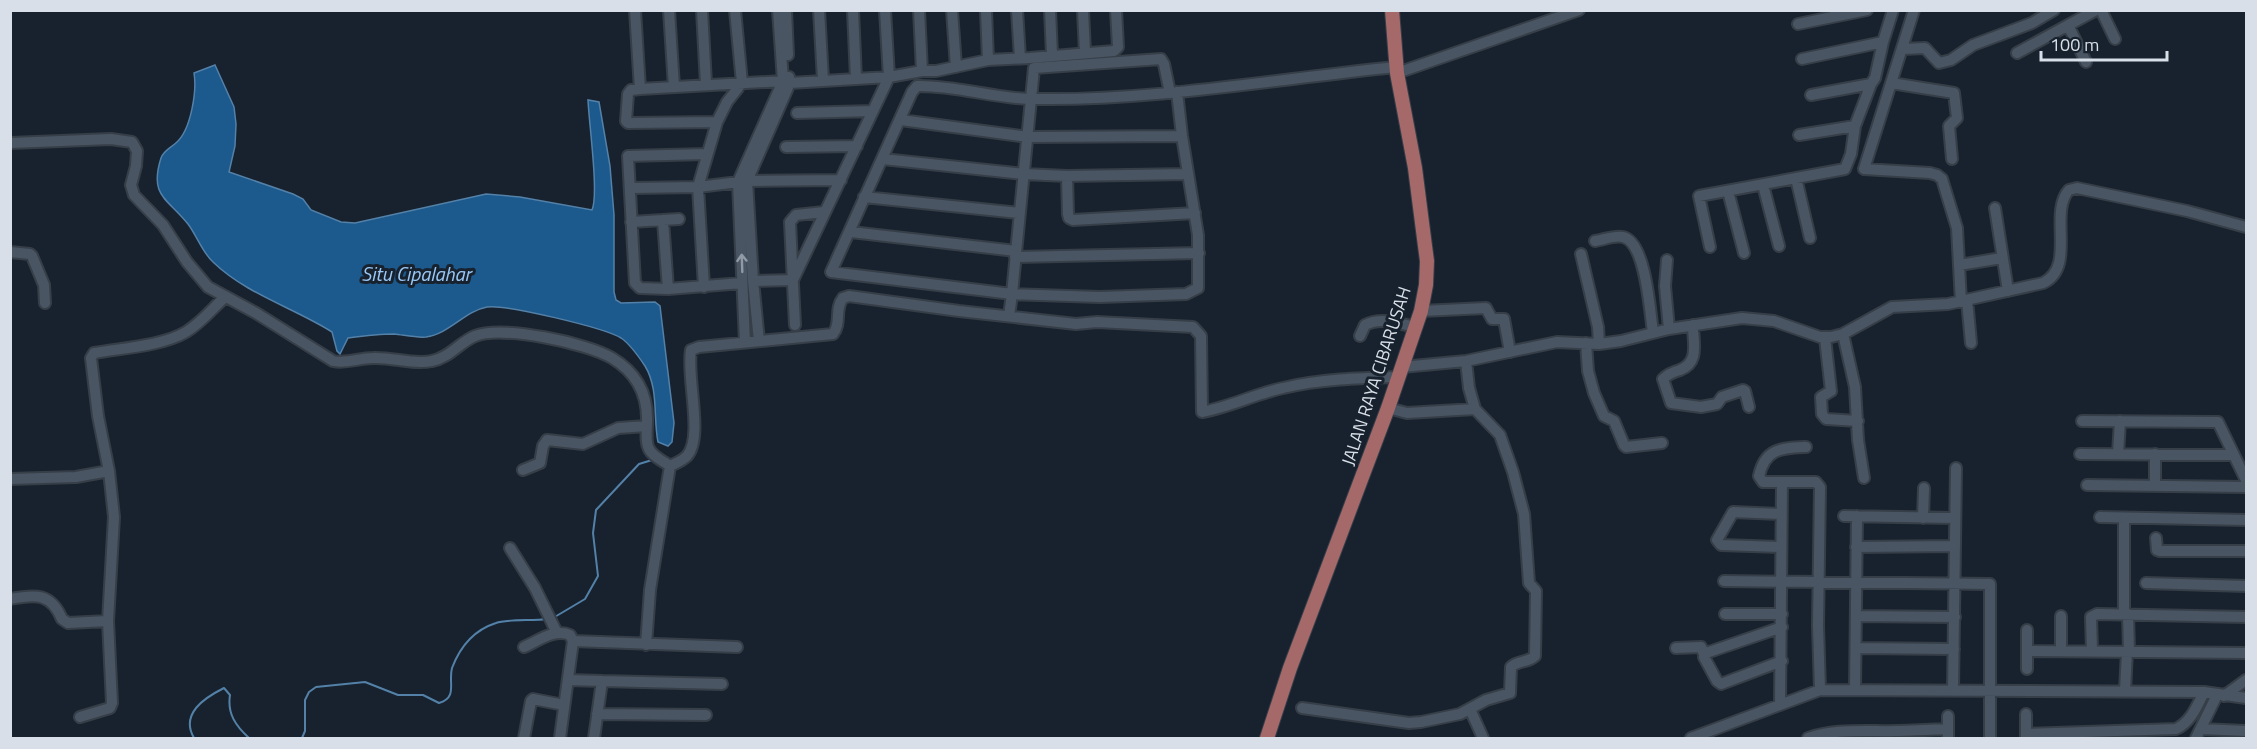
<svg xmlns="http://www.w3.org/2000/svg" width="2257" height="749" viewBox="0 0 2257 749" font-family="'Titillium Web',sans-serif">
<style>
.water{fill:#1c598d;stroke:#5481a8;stroke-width:1.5}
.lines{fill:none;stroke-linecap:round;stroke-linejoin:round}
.stream{stroke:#5481a8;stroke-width:2}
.minor-casing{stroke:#363e48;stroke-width:14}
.major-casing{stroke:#363e48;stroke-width:16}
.minor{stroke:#495563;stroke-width:10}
.major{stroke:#a5696a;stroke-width:14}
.oneway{stroke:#909aa6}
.labels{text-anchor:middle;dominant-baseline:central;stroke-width:6;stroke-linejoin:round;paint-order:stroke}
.street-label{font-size:18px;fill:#d8dfe8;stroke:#17222e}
.water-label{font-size:20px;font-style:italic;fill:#9ac8f6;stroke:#17222e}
</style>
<rect width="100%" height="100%" fill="#17222e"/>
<!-- water -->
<path class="water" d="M 215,65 L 234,107 L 236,124 L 235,146 L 229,172 L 293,194 L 303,199 L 311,210 L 341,222 L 355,223 L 486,194 L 520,197 L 592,210 C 599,194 589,124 588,100 L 599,102 L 610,166 L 614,215 L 614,292 L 616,300 L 621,303 L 655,302 L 660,306 L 674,423 L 672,442 L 668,446 L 658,442 C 653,418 659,389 645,366 C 639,357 630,344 621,338 C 605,328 505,304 487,307 C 465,311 449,334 426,337 C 416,338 404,335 394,334 C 379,334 363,336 348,338 L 340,354 L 337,351 L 332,332 C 294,308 246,294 213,262 C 202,252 197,236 188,224 C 167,198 149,196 161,158 C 164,150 171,148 177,142 C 191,129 197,91 194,73 Z"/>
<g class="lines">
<!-- stream -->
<path class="stream" d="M 553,618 L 585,599 L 598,576 L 593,533 L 596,510 L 639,464 L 652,460
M 194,738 C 180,714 204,698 224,688 L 230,695 C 227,714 236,726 249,738
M 302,738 L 305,731 L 305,700 L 309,692 L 316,687 L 365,682 L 398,695 L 423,695 L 439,703 C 458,698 448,682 452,668 C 460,647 474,630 496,623 C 507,619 533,621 547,619"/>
<defs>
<path id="minor" d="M 635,10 L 640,89
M 669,10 L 674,87
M 702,10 L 706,84
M 786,10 L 788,55
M 819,10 L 823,80
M 853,10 L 856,79
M 919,10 L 922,71
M 952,10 L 956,67
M 986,10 L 988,60
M 1017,10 L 1020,58
M 1050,10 L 1052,55
M 1083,10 L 1085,53
M 1914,10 L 1864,169 L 1930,173 L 1937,175 L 1942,179 L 1957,228 L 1961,302
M 2101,10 L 2115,39
M 1798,24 L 1867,10
M 2068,25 L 2086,62
M 1903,49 L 1925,48 L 1939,63 L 1951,60 L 1973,45 L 2032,23 L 2054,10
M 2017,53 L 2096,10
M 1802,59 L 1883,42
M 1397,73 L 1579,10
M 790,83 L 889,77 L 922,71 L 936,71 L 988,60 L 1030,58 L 1114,51 L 1118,47 L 1116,10
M 1891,83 L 1954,93 L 1957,118 L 1949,126 L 1952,159
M 1170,93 L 1164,64 L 1161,59 L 1034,68 L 1012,294 L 1100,297 L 1186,294 L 1198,288 L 1198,235 L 1182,136 L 1177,92
M 1811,95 L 1871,84
M 797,113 L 873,111
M 901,120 L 1028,137 L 1182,136
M 717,122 L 628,123 L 626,121 L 628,94 L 631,90 L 640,89 L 783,81
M 1799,135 L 1855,126
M 10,143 L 111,139 L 132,142 L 137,151 L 136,166 L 131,185 L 134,195 L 163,225 L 187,262 L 208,287 L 256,313 L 333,361 C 346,364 359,358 373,358 C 393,357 413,365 432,361 C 449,358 460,342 475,336 C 502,325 587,343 612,358 C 637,373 648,394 647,422 C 647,431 645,442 649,449 C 653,457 663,461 670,466 C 676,463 682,461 687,456 C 704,437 686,377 691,350 L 699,347 L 833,334 C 842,323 834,309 843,298 L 849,296 L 959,311 L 1076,324 L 1097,322 L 1193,327 L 1201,336 L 1202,412 C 1230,407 1255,394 1283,388 C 1320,379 1360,378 1398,377
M 786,147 L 857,146
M 707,154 L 628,156 L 635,283 L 640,288 L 668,289 L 742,283
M 883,159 L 1024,174 L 1067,176 L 1188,174
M 1067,176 L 1068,214 L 1069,218 L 1073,220 L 1195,213
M 1796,178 L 1810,238
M 1763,185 L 1779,246
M 631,188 L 698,187 L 747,181 L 841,180
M 1728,191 L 1744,253
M 864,197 L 1019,213
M 1995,208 L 2008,291
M 663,220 L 668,289
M 631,222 L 679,219
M 851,232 L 1016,251
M 1595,241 C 1603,240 1614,235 1623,237 C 1646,242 1650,312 1653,333
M 1710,247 L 1699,196 L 1845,169 L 1851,154 L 1855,126 L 1871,84 L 1875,78 L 1883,42 L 1893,10
M 10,252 L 30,254 L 32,256 L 44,285 L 45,303
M 1581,254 L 1598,327 L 1599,344
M 1015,257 L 1199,253
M 1667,260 L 1665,286 L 1669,329
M 1959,265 L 2002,258
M 753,281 L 793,280 L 889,77 L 885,10
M 704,287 L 698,187 L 717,122 L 727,102 L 742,83 L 735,10
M 1967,300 L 1971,343
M 1421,311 L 1486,308 L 1492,319 L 1504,319 L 1510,352
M 1009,316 L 1012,294 L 831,272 L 912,92 L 917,86 C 956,85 995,99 1034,99 C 1155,101 1276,79 1396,67
M 795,325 L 790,222 L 796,215 L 824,212
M 1693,325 C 1693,343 1700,362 1680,370 C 1673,372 1668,374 1663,379 L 1671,403 L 1701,407 L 1717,404 L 1722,397 L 1743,390 L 1745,391 L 1749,407
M 1843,334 L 1855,387 L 1858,440 L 1864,478
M 1360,336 L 1365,325 C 1381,317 1398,323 1415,327
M 1825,338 L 1831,391 L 1821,397 L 1822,414 L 1826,419 L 1858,421
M 759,341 L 753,281 L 747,181 L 790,83 L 789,77
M 745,342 L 738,182 L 783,81 L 778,10
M 1586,343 L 1588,371 L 1594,393 L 1604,416 L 1614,421 L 1624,445 L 1626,447 L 1662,443
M 1402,367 L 1466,361 L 1557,342 L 1599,344 L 1621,341 L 1669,329 L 1742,318 L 1774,321 L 1820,337 L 1831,337 L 1843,334 L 1892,307 L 1948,304 L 2043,283 C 2077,267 2048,213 2069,190 L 2077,188 L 2187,211 L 2246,227
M 1388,408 L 1407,413 L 1475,409
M 2082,421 L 2218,422 L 2246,480
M 1806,447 C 1782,448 1765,448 1759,476 L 1763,482 L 1816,482 L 1820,487 L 1818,626 L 1820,690
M 2080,454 L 2234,455
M 2118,454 L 2120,421
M 523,470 L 540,463 L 543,446 L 547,440 L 583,444 L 618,428 L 647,426
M 10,479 L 76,477 L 109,471
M 2087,485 L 2246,487
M 2155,486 L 2155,454
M 1844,516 L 1955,518
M 2100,517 L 2246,520
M 1923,518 L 1924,488
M 2156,538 L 2157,550 L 2160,551 L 2246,551
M 1781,547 L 1721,545 L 1717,540 L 1733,512 L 1781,514
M 1856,547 L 1955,546
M 510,548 L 535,588 L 557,633
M 1724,581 L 1990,584 L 1990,738
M 2146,583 L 2246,586
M 10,599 C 36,594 51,593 62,619 L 68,623 L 108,621
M 1725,614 L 1782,614
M 2124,614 L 2124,518
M 2128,614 L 2129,651
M 1856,616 L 1955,617
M 2061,616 L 2061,651
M 646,645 L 650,590 L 670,466
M 524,647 C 538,641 555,628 570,635 L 573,641 L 737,647
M 1676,648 L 1701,647 L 1704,654
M 1856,648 L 1954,649
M 2027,651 L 2246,653
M 2092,651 L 2091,617 L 2097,614 L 2246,617
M 1782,661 L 1721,684 L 1717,681 L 1704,657 L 1706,653 L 1782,627
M 2027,669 L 2027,630
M 569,680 L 602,681
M 1855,688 L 1857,516
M 1953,690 L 1956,468
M 2125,691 L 2127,651
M 2224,696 L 2246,680
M 1780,705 L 1782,482
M 1302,708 L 1409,723 L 1421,722 L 1460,714 L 1486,700 L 1510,693 L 1511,667 C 1518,660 1528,663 1535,656 L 1536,591 L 1529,583 L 1524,514 L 1513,472 L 1500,435 L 1475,409 L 1469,388 L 1466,361
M 1470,709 L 1483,738
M 597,714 L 706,715
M 2026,714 L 2026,738
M 80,717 L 110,708 L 112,703 L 108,621 L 114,517 L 109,471 L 98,416 L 91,358 L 94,353 C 122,348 162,346 186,332 C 201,323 213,308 225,297
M 2201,729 L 2246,731
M 2026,734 L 2176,729 C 2191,722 2197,706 2204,692
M 524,738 L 531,701 L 533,699 L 564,705
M 560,738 L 573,641
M 594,738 L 602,681 L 722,684
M 1691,738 L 1820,690 L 2204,692 L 2246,698
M 1808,738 C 1831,730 1853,731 1877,731 C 1900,732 1924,730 1947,729
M 1948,738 L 1948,716
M 2196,738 L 2217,695"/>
<path id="major" d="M 1267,738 L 1290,668 L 1388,408 L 1421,311 L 1426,285 L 1427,261 L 1425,246 L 1415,168 L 1397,73 L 1392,10"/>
</defs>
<!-- minor casing -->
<use href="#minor" class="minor-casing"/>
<!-- major casing -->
<use href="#major" class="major-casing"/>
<!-- minor -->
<use href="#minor" class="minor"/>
<!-- major -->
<use href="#major" class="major"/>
</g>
<!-- one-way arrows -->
<defs><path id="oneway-shaft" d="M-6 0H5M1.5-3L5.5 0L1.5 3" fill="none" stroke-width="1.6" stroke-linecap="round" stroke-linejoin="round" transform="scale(1.5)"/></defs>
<use class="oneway" href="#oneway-shaft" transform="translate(742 263) rotate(-92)"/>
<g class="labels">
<!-- street labels -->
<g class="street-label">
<text transform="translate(1376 376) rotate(-72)">JALAN RAYA CIBARUSAH</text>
</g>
<!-- water labels -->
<g class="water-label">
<text x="416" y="273">Situ Cipalahar</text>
</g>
</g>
<!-- border -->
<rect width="2257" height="749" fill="none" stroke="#d8dfe8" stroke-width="24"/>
<!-- scale -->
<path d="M2041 51v9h126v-9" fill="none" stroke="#d8dfe8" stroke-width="3"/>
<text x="2050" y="51" font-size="18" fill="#d8dfe8" stroke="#17222e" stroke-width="4.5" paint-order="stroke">100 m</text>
</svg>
